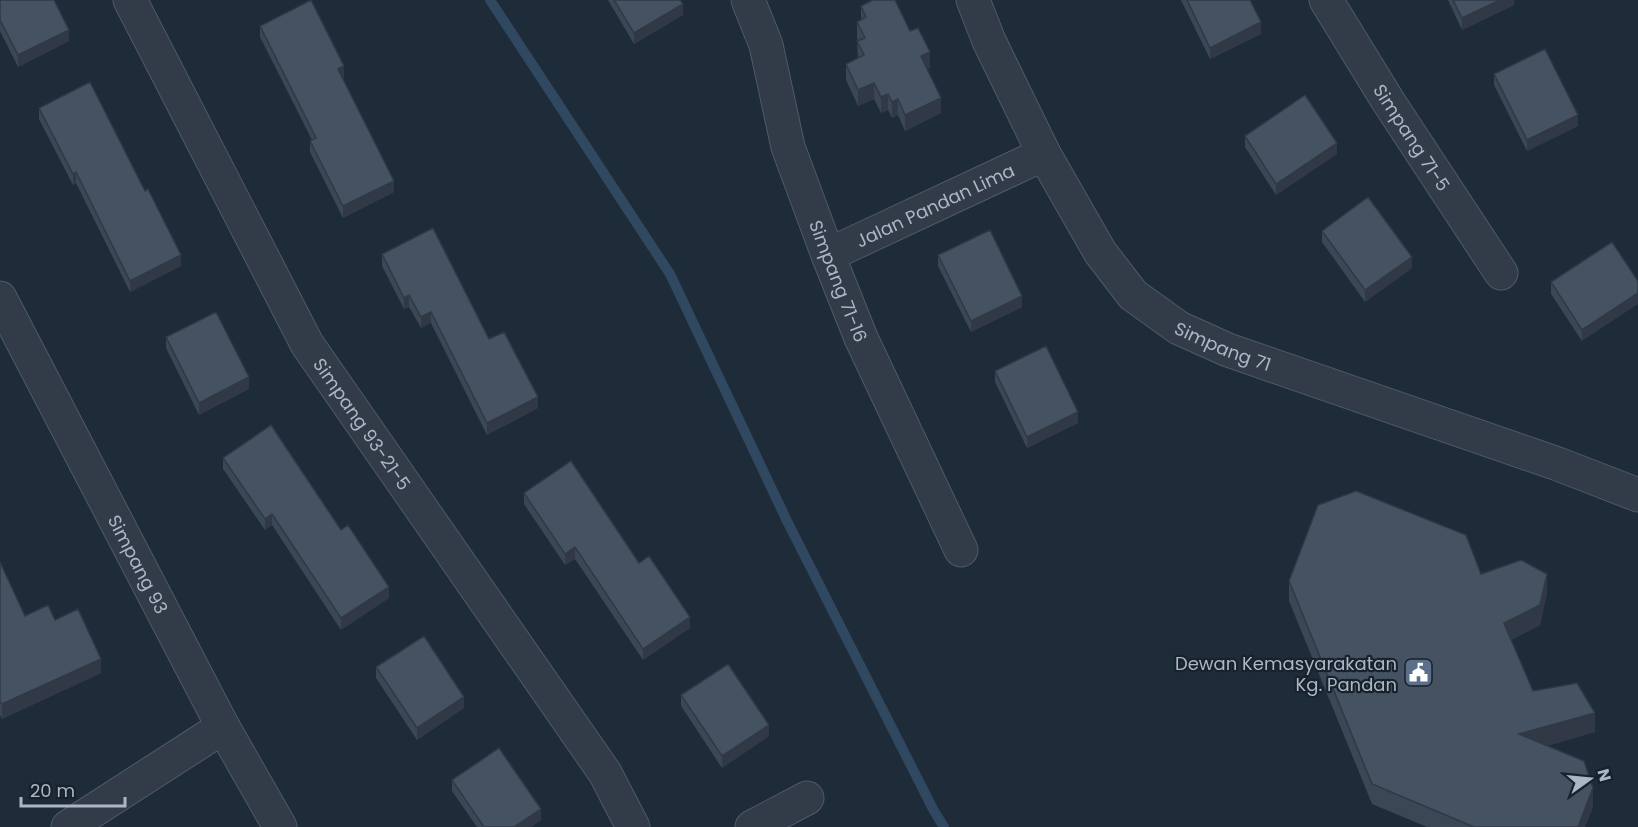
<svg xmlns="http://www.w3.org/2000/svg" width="1638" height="827" viewBox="0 0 1638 827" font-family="Poppins,sans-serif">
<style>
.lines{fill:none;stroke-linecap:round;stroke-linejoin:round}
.stream{stroke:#304860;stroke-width:10}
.minor-casing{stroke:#4f5a66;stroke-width:35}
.minor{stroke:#323c48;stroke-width:33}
.wall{fill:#3a4754}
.shaded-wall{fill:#303945}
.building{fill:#445262;stroke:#303945;stroke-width:1.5}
.labels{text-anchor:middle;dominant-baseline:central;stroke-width:4.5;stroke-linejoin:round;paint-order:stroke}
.street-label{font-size:18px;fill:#abb7c5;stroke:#17222c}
.poi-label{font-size:18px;fill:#abb7c5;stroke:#17222c;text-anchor:end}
</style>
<rect width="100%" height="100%" fill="#1e2b38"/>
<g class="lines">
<!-- stream -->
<path class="stream" d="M 490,0 L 670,274 L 787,521 L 934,811 L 944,827"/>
<defs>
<g id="minor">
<path id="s1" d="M 130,0 L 307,344 L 605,773 L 633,827"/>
<path id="s2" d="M 748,0 L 766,45 L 788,147 L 828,255 L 861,338 L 961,550"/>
<path id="s3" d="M 973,0 L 989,41 L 1044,154 L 1100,252 L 1133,295 L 1179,328 L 1228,350 L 1558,464 L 1638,495"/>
<path id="s4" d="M 1326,0 L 1388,101 L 1501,273"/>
<path id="s5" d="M 828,255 L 1044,154"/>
<path id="s6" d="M 0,298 L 223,727 L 280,827"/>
<path d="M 68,827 L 223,727"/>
<path d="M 752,827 L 807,798"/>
</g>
</defs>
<!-- minor casing -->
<use href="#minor" class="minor-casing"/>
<!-- minor -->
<use href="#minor" class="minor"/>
</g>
<!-- wall -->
<path class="wall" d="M 0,0 L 69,41 L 18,67 L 0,31 Z
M 608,0 L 680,0 L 683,15 L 634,44 Z
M 1181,0 L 1250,0 L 1261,34 L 1210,59 Z
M 1448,0 L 1514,0 L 1514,5 L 1462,30 Z
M 861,6 L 910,31 L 930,68 L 927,69 L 941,113 L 905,131 L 898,115 L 892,118 L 888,110 L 881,113 L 874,99 L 858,106 L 846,80 L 846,64 L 858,58 L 857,41 L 858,41 L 857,38 L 857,22 L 861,20 Z
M 260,26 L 344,77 L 342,78 L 394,192 L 343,218 L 310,152 L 310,141 L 312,140 L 260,37 Z
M 1494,74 L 1578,126 L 1527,151 L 1494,85 Z
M 39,108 L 145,191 L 181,266 L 130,292 L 76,183 L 73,185 L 39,119 Z
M 1245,136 L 1337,154 L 1276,195 L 1245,147 Z
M 1322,231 L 1412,268 L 1365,302 L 1322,242 Z
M 382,254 L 489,339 L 538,408 L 487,435 L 431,323 L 421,328 L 409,307 L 404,309 L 382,266 Z
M 938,255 L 1022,307 L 971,332 L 938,266 Z
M 1638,281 L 1582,341 L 1551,294 L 1551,282 Z
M 166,337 L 249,389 L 199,415 L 166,348 Z
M 995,371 L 1078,423 L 1027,448 L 995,382 Z
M 223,458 L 341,530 L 389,598 L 341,630 L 272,525 L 265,530 L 223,469 Z
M 524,493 L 639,563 L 690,628 L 643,660 L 575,559 L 565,565 L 524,504 Z
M 0,562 L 25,616 L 101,673 L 2,719 L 0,715 Z
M 1481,574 L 1547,593 L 1540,625 L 1511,640 L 1533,691 L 1595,732 L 1547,746 L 1593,807 L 1585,827 L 1427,827 L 1372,804 L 1289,601 L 1289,581 Z
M 376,667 L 464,708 L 417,740 L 376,678 Z
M 681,695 L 769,736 L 722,768 L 681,706 Z
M 452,780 L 541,820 L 531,827 L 477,827 L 452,791 Z"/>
<!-- shaded-wall -->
<path class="shaded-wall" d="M 1500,0 L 1514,0 L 1514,5 L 1462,30 L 1462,18 Z
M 683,4 L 683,15 L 634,44 L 634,33 Z
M 1261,22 L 1261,34 L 1210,59 L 1210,48 Z
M 69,30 L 69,41 L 18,67 L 18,55 Z
M 930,52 L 930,68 L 921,72 L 921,56 Z
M 344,66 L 344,77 L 338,80 L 338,69 Z
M 874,83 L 874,99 L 858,106 L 858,90 Z
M 888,94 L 888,110 L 881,113 L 881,97 Z
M 941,98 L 941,113 L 905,131 L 905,115 Z
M 898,99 L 898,115 L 892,118 L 892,102 Z
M 1578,115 L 1578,126 L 1527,151 L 1527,140 Z
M 1337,143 L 1337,154 L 1276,195 L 1276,184 Z
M 76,172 L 76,183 L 73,185 L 73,174 Z
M 394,181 L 394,192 L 343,218 L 343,206 Z
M 181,255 L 181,266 L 130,292 L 130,281 Z
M 1412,257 L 1412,268 L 1365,302 L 1365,290 Z
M 1638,293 L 1638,304 L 1582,341 L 1582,330 Z
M 409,295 L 409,307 L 404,309 L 404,298 Z
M 1022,296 L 1022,307 L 971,332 L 971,321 Z
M 431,312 L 431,323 L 421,328 L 421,317 Z
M 249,377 L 249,389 L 199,415 L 199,403 Z
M 538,397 L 538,408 L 487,435 L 487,423 Z
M 1078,412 L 1078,423 L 1027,448 L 1027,437 Z
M 272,514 L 272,525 L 265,530 L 265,519 Z
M 575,547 L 575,559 L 565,565 L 565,554 Z
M 1547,574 L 1547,593 L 1540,625 L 1504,643 L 1504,623 Z
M 389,587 L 389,598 L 341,630 L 341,618 Z
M 690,617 L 690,628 L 643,660 L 643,649 Z
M 101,659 L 101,673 L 2,719 L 2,704 Z
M 464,697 L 464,708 L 417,740 L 417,728 Z
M 1595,713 L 1595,732 L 1519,754 L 1519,734 Z
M 769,725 L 769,736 L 722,768 L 722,756 Z
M 1593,788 L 1593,807 L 1585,827 L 1578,827 Z
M 541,809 L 541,820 L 531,827 L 514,827 Z"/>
<!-- building -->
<path class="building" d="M 0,0 L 54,0 L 69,30 L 18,55 L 0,20 Z
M 311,0 L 344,66 L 338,69 L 394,181 L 343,206 L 310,141 L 316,138 L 260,26 Z
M 614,0 L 680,0 L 683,4 L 634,33 Z
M 873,0 L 895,0 L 910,31 L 918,28 L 930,52 L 921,56 L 941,98 L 905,115 L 898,99 L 892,102 L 888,94 L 881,97 L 874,83 L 858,90 L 846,64 L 864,55 L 857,41 L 865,38 L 857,22 L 866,17 L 861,6 Z
M 1187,0 L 1250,0 L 1261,22 L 1210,48 Z
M 1453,0 L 1500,0 L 1462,18 Z
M 1545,49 L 1578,115 L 1527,140 L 1494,74 Z
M 90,82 L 145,191 L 148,189 L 181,255 L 130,281 L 76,172 L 73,174 L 39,108 Z
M 1305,95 L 1337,143 L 1276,184 L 1245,136 Z
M 1368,197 L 1412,257 L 1365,290 L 1322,231 Z
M 433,228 L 489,339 L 504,332 L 538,397 L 487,423 L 431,312 L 421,317 L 409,295 L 404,298 L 382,254 Z
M 990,230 L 1022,296 L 971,321 L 938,255 Z
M 1612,242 L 1638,281 L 1638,293 L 1582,330 L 1551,282 Z
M 216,312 L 249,377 L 199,403 L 166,337 Z
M 1046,346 L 1078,412 L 1027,437 L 995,371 Z
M 271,425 L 341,530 L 348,525 L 389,587 L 341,618 L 272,514 L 265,519 L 223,458 Z
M 571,461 L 639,563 L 649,556 L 690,617 L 643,649 L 575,547 L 565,554 L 524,493 Z
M 1356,491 L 1466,535 L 1481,574 L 1521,560 L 1547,574 L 1540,605 L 1504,623 L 1533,691 L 1577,683 L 1595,713 L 1519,734 L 1584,761 L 1593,788 L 1578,827 L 1474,827 L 1372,784 L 1289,581 L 1318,505 Z
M 0,562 L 25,616 L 48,605 L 55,620 L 78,609 L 101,659 L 2,704 L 0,701 Z
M 424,636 L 464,697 L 417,728 L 376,667 Z
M 728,664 L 769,725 L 722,756 L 681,695 Z
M 499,748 L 541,809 L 514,827 L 484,827 L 452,780 Z"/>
<!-- icons -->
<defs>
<symbol id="civic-square" viewBox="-11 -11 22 22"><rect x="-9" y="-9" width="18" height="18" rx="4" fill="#5c6f8a" stroke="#17222c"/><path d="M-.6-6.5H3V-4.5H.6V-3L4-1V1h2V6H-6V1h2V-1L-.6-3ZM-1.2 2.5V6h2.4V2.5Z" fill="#fff"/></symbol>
</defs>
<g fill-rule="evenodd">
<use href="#civic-square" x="1402" y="656" width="33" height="33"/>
</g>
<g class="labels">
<!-- street labels -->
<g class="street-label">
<text stroke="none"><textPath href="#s4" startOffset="162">Simpang 71-5</textPath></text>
<text stroke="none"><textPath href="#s5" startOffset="118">Jalan Pandan Lima</textPath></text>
<text stroke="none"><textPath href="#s2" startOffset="296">Simpang 71-16</textPath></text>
<text stroke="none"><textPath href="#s3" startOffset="441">Simpang 71</textPath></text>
<text stroke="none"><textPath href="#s1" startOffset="484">Simpang 93-21-5</textPath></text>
<text stroke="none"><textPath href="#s6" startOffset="300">Simpang 93</textPath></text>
</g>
<!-- poi labels -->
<g class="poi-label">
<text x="1397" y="663">Dewan Kemasyarakatan<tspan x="1397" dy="21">Kg. Pandan</tspan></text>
</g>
</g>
<!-- north arrow -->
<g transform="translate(1590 779) rotate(75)" stroke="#17222c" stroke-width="4.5" paint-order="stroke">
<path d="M0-4.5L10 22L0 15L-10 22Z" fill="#abb7c5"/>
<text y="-9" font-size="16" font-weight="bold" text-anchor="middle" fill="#abb7c5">N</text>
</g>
<!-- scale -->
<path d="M21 797v9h104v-9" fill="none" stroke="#abb7c5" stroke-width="3"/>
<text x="30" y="797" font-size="18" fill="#abb7c5" stroke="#17222c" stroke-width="4.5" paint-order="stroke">20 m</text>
</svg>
